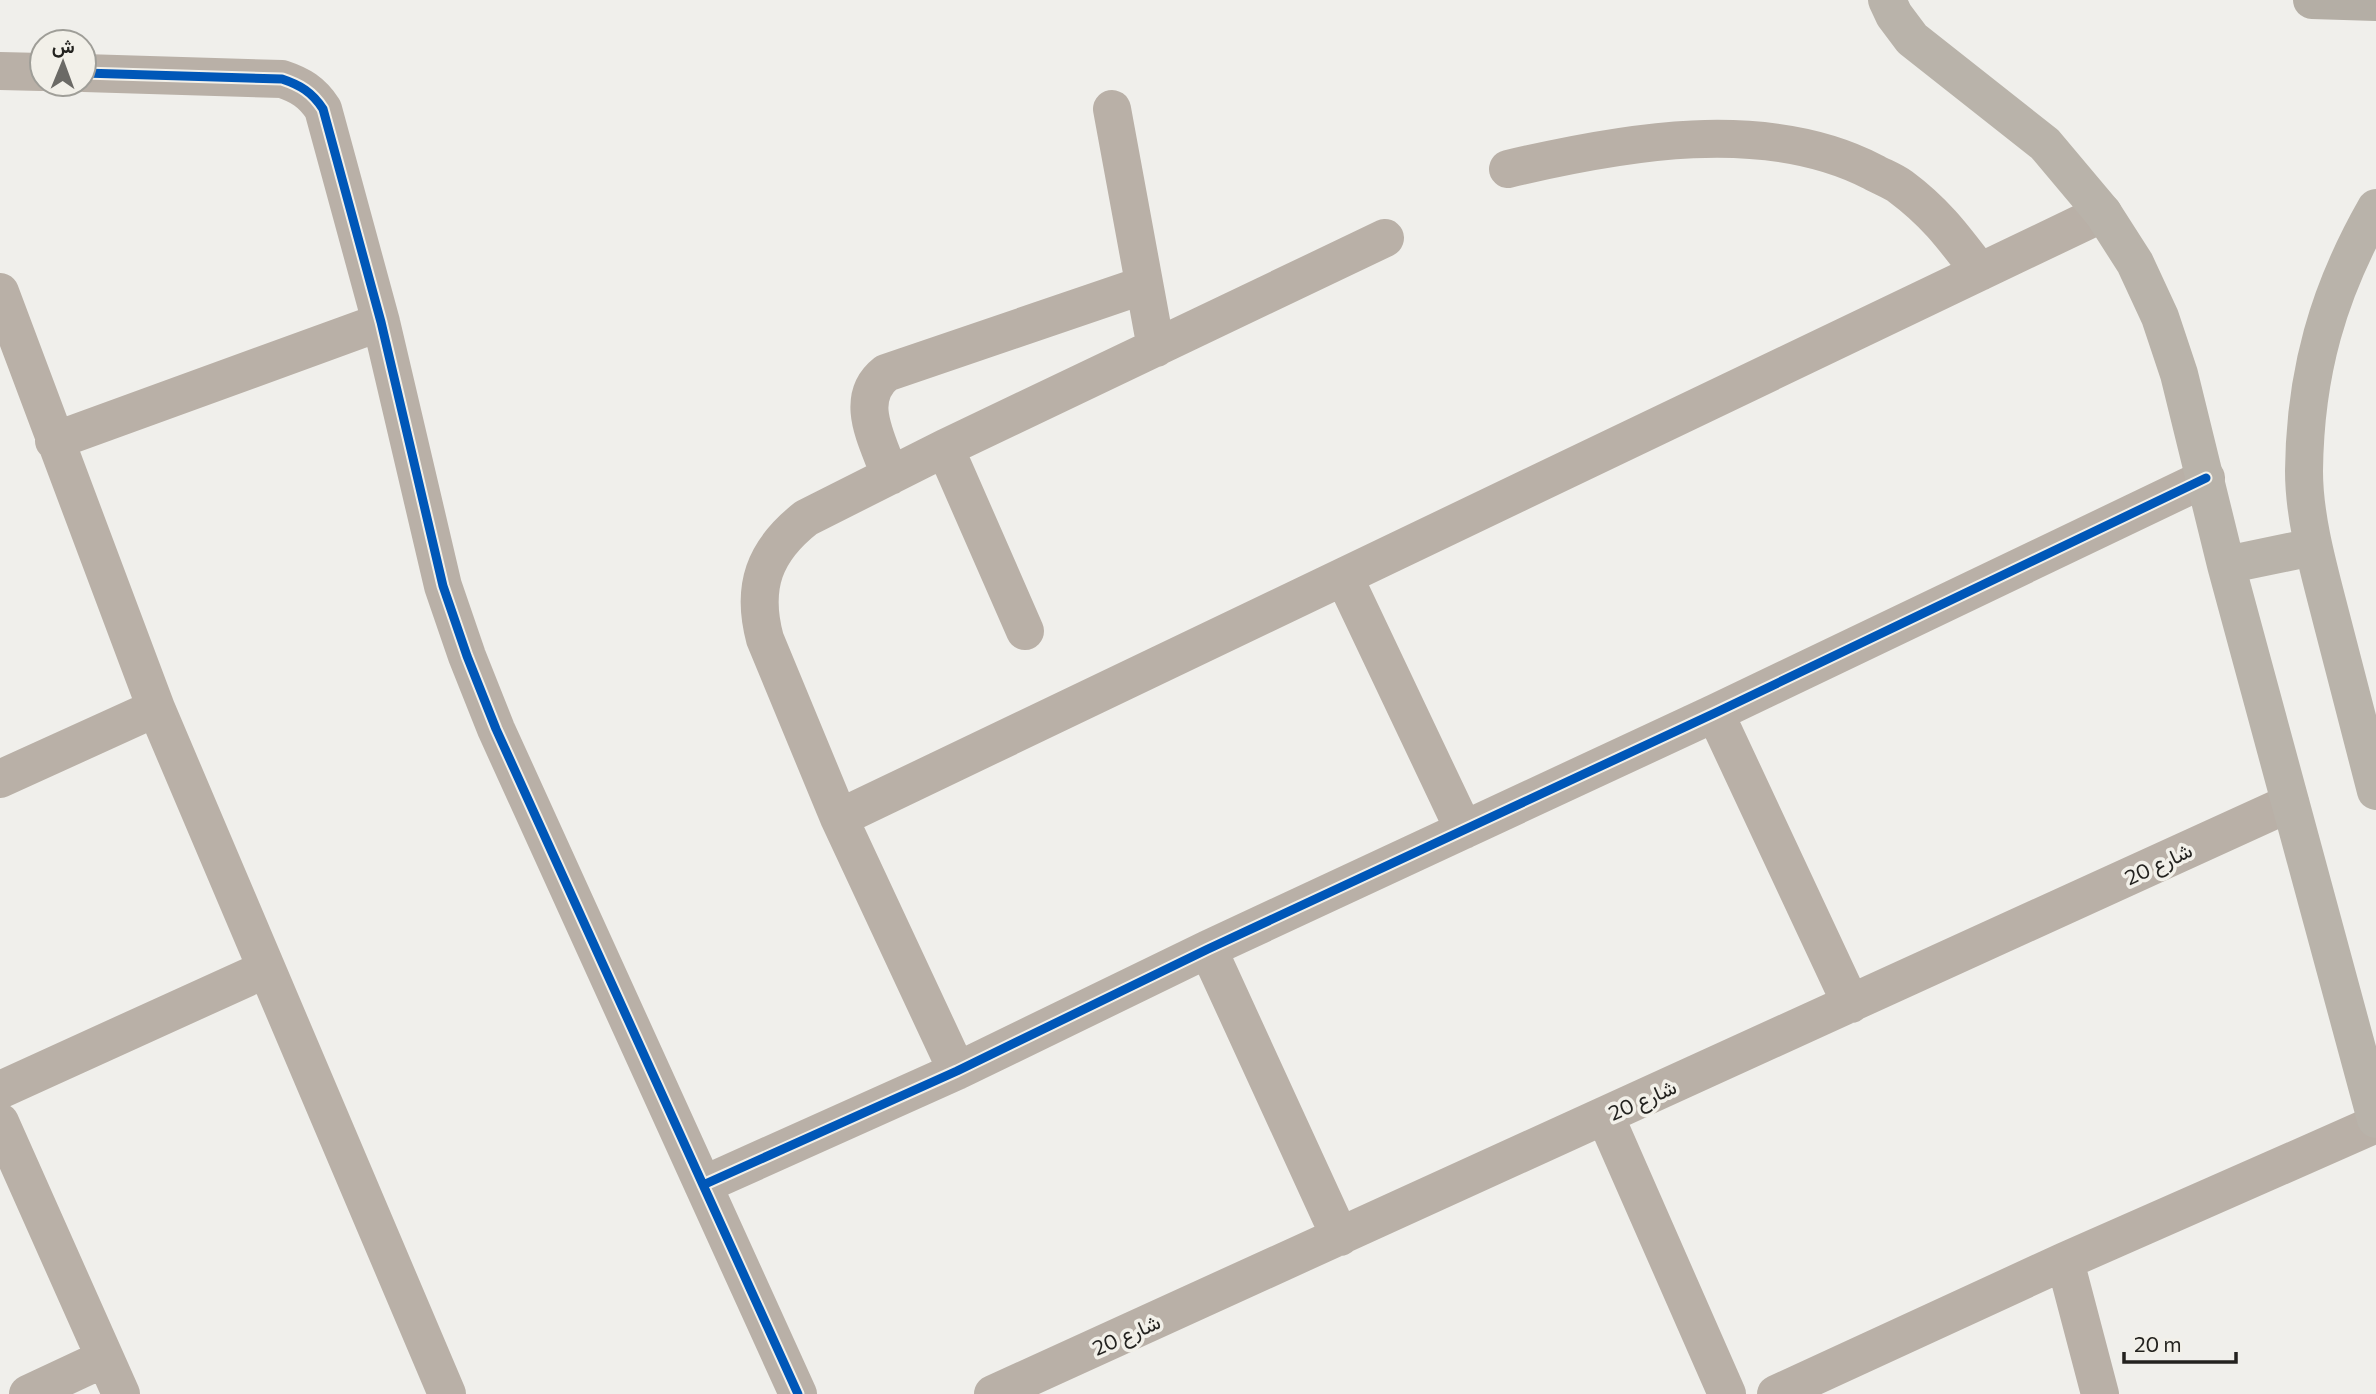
<svg xmlns="http://www.w3.org/2000/svg" width="2376" height="1394" viewBox="0 0 2376 1394" font-family="Commissioner,Vazirmatn,sans-serif">
<style>
.lines{fill:none;stroke-linecap:round;stroke-linejoin:round}
.street{stroke:#b9b0a7;stroke-width:38}
.primary{stroke:#b9b3aa;stroke-width:38}
.highway{stroke:#b4aea5;stroke-width:38}
.cycleway-casing{stroke:#f2f0e9;stroke-width:13}
.cycleway{stroke:#0057b8;stroke-width:9}
.labels{text-anchor:middle;dominant-baseline:central;stroke-width:7;stroke-linejoin:round;paint-order:stroke}
.street-label{font-size:21px;fill:#23221f;stroke:#f2f0e9}
</style>
<rect width="100%" height="100%" fill="#f0efeb"/>
<g class="lines">
<!-- street -->
<path class="street" d="M 0,71 L 42,72
M 84,73 L 282,79 C 300,85 312,92 323,109 L 381,322 L 443,586 L 467,656 L 496,729 L 798,1394
M 1112,109 L 1156,348
M 1508,169 C 1622,142 1765,116 1873,172 C 1882,177 1893,181 1901,187 C 1936,213 1954,238 1980,272
M 0,292 L 156,708 L 447,1394
M 54,441 L 381,322
M 945,448 L 1025,631
M 890,476 C 879,442 852,400 886,373 L 1144,285
M 1344,577 L 1464,830
M 1715,713 L 1851,1004
M 0,779 L 156,708
M 839,818 L 2103,213
M 1208,949 L 1340,1237
M 957,1071 L 839,818 L 765,639 C 751,587 764,551 806,518 L 945,448 L 1385,238
M 0,1090 L 266,969
M 1605,1116 L 1727,1394
M 0,1122 L 121,1394
M 703,1185 L 957,1071 L 1208,949 L 1715,713 L 2206,478
M 2065,1261 L 2100,1394
M 28,1394 L 105,1358
M 993,1394 L 2290,803
M 1776,1394 L 2065,1261 L 2376,1124"/>
<!-- primary -->
<path class="primary" d="M 1887,0 L 1894,15 L 1912,39 L 2045,144 L 2103,213 L 2135,263 L 2160,317 L 2179,374 L 2226,565 L 2376,1119
M 2376,208 C 2328,292 2305,373 2304,471 C 2304,519 2319,570 2331,617 C 2346,675 2361,733 2376,791
M 2226,565 L 2313,547"/>
<!-- highway -->
<path class="highway" d="M 2312,0 L 2376,2"/>
<defs>
<path id="cycleway" d="M 84,73 L 282,79 C 300,85 312,92 323,109 L 381,322 L 443,586 L 467,656 L 496,729 L 798,1394
M 703,1185 L 957,1071 L 1208,949 L 1715,713 L 2206,478"/>
</defs>
<!-- cycleway casing -->
<use href="#cycleway" class="cycleway-casing"/>
<!-- cycleway -->
<use href="#cycleway" class="cycleway"/>
</g>
<g class="labels">
<!-- street labels -->
<g class="street-label">
<text transform="translate(2158 863) rotate(-25)">شارع 20</text>
<text transform="translate(1642 1099) rotate(-24)">شارع 20</text>
<text transform="translate(1126 1334) rotate(-24)">شارع 20</text>
</g>
</g>
<!-- north arrow -->
<g transform="translate(63 63) rotate(1)"><circle r="33" fill="#f2f0e9" stroke="#9f9e98" stroke-width="2"/>
<path d="M0-5L12 26L0 18L-12 26Z" fill="#6b6a66"/>
<text y="-10" font-size="19" font-weight="bold" text-anchor="middle" fill="#23221f">ش</text>
</g>
<!-- scale -->
<path d="M2124 1352v10h112v-10" fill="none" stroke="#23221f" stroke-width="3.5"/>
<text x="2134" y="1352" font-size="21" fill="#23221f" stroke="#f2f0e9" stroke-width="5" paint-order="stroke">20 m</text>
</svg>
